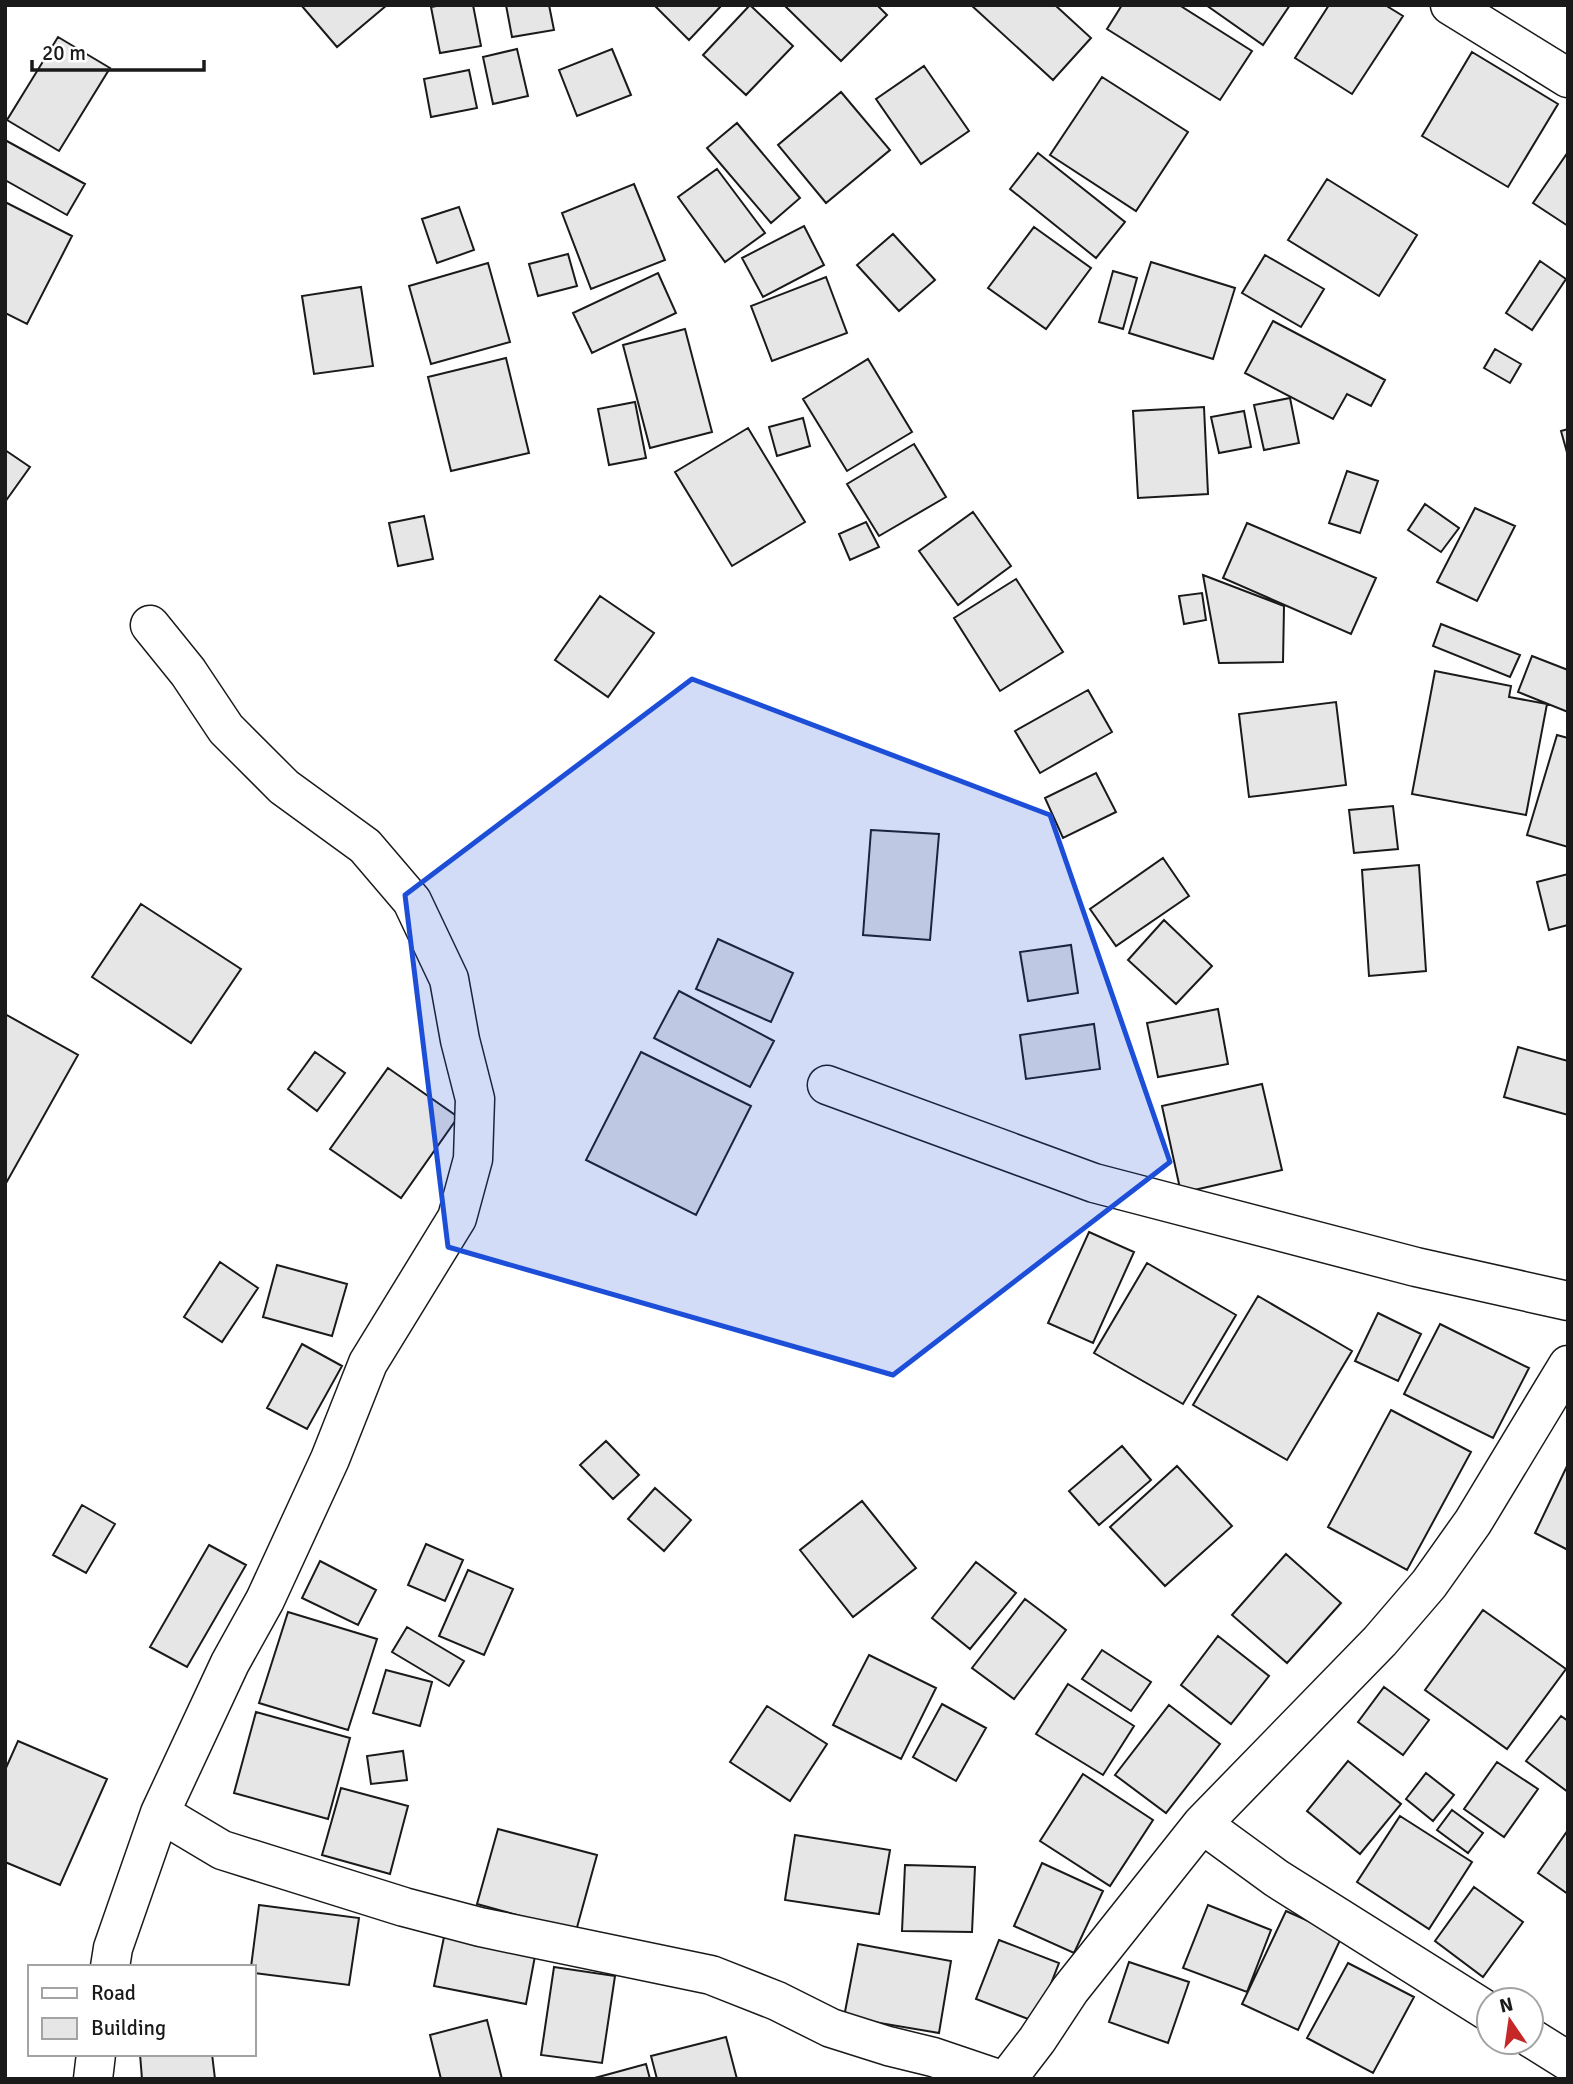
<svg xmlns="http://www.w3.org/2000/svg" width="1573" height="2084" viewBox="0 0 1573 2084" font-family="Signika,sans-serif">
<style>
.building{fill:#e6e6e6;stroke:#1a1a1a;stroke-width:2}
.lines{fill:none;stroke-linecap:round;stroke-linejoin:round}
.street-casing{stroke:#1a1a1a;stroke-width:41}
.street{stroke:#fff;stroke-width:38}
.marked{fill:#1d4ed8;fill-opacity:0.2;stroke:#1d4ed8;stroke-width:5;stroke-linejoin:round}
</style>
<rect width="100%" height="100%" fill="#fff"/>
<!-- building -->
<path class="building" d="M 301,5 L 387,5 L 337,47 Z
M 442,5 L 473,5 L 481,46 L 440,53 L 431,7 Z
M 506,5 L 549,5 L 554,30 L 512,37 Z
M 654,5 L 722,5 L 689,40 Z
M 750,5 L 793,46 L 746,95 L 703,55 Z
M 784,5 L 877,5 L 887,15 L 841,61 Z
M 971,5 L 1055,5 L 1091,38 L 1053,80 Z
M 1122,5 L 1179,5 L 1252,51 L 1220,100 L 1107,29 Z
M 1206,5 L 1290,5 L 1263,45 Z
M 1329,5 L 1385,5 L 1403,16 L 1352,94 L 1295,58 Z
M 58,37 L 110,68 L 59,151 L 7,120 Z
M 517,49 L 528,96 L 493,104 L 483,57 Z
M 612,49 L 631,95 L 577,116 L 559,70 Z
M 1472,52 L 1558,104 L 1508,187 L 1422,136 Z
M 924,66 L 969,131 L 921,164 L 876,99 Z
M 469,70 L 477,108 L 431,117 L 424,79 Z
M 1102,77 L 1188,132 L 1136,211 L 1050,155 Z
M 841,92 L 890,150 L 826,203 L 778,145 Z
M 737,123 L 800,198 L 771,223 L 707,148 Z
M 5,140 L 85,184 L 67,215 L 5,180 Z
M 1568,152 L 1568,226 L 1533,203 Z
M 1038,153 L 1125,222 L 1096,258 L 1010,189 Z
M 717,169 L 765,233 L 725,262 L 678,197 Z
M 1327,179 L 1417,235 L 1379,296 L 1288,240 Z
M 634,184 L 665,260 L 591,289 L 562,213 Z
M 5,202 L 72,236 L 27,324 L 5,313 Z
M 459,207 L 474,250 L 437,263 L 422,219 Z
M 804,226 L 824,265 L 763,297 L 742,258 Z
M 1034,227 L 1091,268 L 1046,329 L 988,288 Z
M 893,234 L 935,280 L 899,311 L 857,265 Z
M 568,254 L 577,286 L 538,296 L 529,264 Z
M 1265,255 L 1324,289 L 1301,327 L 1242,293 Z
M 1540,261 L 1566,279 L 1532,330 L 1506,313 Z
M 1151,262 L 1235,288 L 1213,359 L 1129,333 Z
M 488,263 L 510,342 L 431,364 L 409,286 Z
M 1113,271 L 1137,278 L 1123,329 L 1099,322 Z
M 658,273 L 676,313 L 592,353 L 573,313 Z
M 826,277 L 847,333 L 772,361 L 751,306 Z
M 361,287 L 373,366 L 314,374 L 302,296 Z
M 1273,321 L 1385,380 L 1371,406 L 1347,394 L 1333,419 L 1245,373 Z
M 685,329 L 712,432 L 650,448 L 623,345 Z
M 1495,349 L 1521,364 L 1510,383 L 1484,368 Z
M 506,358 L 529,453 L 451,471 L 428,377 Z
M 868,359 L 912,432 L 847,471 L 803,399 Z
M 1290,398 L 1299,443 L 1264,450 L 1254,405 Z
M 635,402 L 646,458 L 609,465 L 598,409 Z
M 1204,407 L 1208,494 L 1138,498 L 1133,411 Z
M 1244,411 L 1251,447 L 1219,453 L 1211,417 Z
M 803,418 L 810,446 L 777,456 L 769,427 Z
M 748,428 L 805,522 L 732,566 L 675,472 Z
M 1568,429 L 1568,456 L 1561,431 Z
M 914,444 L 946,497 L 879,536 L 847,484 Z
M 5,450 L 30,467 L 5,502 Z
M 1347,471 L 1378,481 L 1360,533 L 1329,523 Z
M 1425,504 L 1459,528 L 1441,552 L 1408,530 Z
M 1475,508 L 1515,526 L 1477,601 L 1437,582 Z
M 973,512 L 1011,566 L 958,605 L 919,551 Z
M 424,516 L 433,559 L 398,566 L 389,523 Z
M 866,522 L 879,547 L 850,560 L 839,534 Z
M 1247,523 L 1376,578 L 1351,634 L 1223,578 Z
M 1203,575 L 1284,606 L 1283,662 L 1219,663 Z
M 1016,579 L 1063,652 L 1000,691 L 954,618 Z
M 1202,593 L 1206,620 L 1184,624 L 1179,596 Z
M 600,596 L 654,633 L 608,697 L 555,660 Z
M 1441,624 L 1520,655 L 1510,677 L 1433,646 Z
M 1532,656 L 1568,670 L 1568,712 L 1518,692 Z
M 1435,671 L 1511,686 L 1509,697 L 1547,704 L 1526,815 L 1412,794 Z
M 1088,690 L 1112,732 L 1040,773 L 1015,731 Z
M 1336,702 L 1346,785 L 1249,797 L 1239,714 Z
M 1557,735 L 1568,738 L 1568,847 L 1527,835 Z
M 1096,773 L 1116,812 L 1063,838 L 1045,798 Z
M 1393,806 L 1398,849 L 1354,853 L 1349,810 Z
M 871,830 L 939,834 L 930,940 L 863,935 Z
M 1163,858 L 1189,896 L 1116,946 L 1090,909 Z
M 1419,865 L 1426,971 L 1369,976 L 1362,870 Z
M 1568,874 L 1568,925 L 1549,930 L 1537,882 Z
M 141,904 L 241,969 L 191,1043 L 92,977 Z
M 1164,920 L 1212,966 L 1176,1004 L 1128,960 Z
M 718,939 L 793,973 L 771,1022 L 696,989 Z
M 1071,945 L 1078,993 L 1028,1001 L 1020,952 Z
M 679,991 L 774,1041 L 750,1087 L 654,1038 Z
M 1218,1009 L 1228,1064 L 1158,1077 L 1147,1023 Z
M 5,1014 L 78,1055 L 5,1185 Z
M 1094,1024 L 1100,1069 L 1026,1079 L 1020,1035 Z
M 1518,1047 L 1568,1061 L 1568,1115 L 1504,1097 Z
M 315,1052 L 345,1073 L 317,1111 L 288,1089 Z
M 641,1052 L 751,1106 L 696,1215 L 586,1160 Z
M 388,1068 L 458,1117 L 401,1198 L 330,1149 Z
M 1262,1084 L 1282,1170 L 1181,1193 L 1162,1106 Z
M 1089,1232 L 1134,1252 L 1093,1343 L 1048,1323 Z
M 220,1262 L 258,1288 L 222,1342 L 184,1317 Z
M 1147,1263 L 1236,1315 L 1183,1404 L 1094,1353 Z
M 277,1265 L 347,1284 L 332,1336 L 263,1317 Z
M 1258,1296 L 1352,1351 L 1287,1460 L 1193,1405 Z
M 1378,1313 L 1421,1334 L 1398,1381 L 1355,1361 Z
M 1440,1324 L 1529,1368 L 1493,1438 L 1404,1394 Z
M 302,1344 L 342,1366 L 307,1429 L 267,1408 Z
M 1391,1410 L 1471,1452 L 1407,1570 L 1328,1527 Z
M 606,1441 L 639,1475 L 613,1499 L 580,1465 Z
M 1122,1446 L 1151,1480 L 1099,1525 L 1069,1491 Z
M 1568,1464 L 1568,1550 L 1535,1533 Z
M 1177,1466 L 1232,1526 L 1165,1586 L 1110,1527 Z
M 655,1488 L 691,1520 L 664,1551 L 628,1519 Z
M 862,1501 L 916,1568 L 853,1617 L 800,1550 Z
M 82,1505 L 115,1524 L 86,1573 L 53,1555 Z
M 426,1544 L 463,1560 L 445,1601 L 408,1585 Z
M 209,1545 L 246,1565 L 187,1667 L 150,1647 Z
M 1286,1554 L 1341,1603 L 1287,1663 L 1232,1615 Z
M 320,1561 L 376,1590 L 358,1625 L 302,1598 Z
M 976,1562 L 1016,1593 L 970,1649 L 932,1618 Z
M 468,1570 L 513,1589 L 484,1655 L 439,1636 Z
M 1025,1599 L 1066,1630 L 1014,1699 L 972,1668 Z
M 1483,1610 L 1566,1669 L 1507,1749 L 1425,1690 Z
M 288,1612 L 377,1639 L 348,1730 L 259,1703 Z
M 407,1627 L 464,1661 L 449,1686 L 392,1652 Z
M 1218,1636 L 1269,1676 L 1231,1724 L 1181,1685 Z
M 1102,1650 L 1151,1682 L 1131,1711 L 1082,1679 Z
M 869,1655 L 936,1688 L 901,1759 L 833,1725 Z
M 386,1670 L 432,1682 L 420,1726 L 373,1713 Z
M 1068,1684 L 1134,1726 L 1103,1775 L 1036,1734 Z
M 1384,1687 L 1429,1720 L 1403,1755 L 1358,1722 Z
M 942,1704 L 986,1728 L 956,1781 L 913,1757 Z
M 1169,1705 L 1220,1744 L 1166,1813 L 1115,1775 Z
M 767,1706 L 827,1744 L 790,1801 L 730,1762 Z
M 256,1712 L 350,1738 L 328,1819 L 234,1793 Z
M 1561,1716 L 1568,1721 L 1568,1792 L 1526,1761 Z
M 18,1741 L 107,1779 L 60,1885 L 5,1862 L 5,1770 Z
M 403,1751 L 407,1780 L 371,1784 L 367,1756 Z
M 1348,1761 L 1401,1804 L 1360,1854 L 1307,1811 Z
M 1497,1762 L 1538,1789 L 1504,1837 L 1464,1809 Z
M 1426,1773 L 1454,1795 L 1433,1821 L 1406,1799 Z
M 1083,1774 L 1153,1820 L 1110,1886 L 1040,1841 Z
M 341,1788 L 408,1806 L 390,1874 L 322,1855 Z
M 1452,1810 L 1483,1833 L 1468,1853 L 1437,1830 Z
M 1400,1816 L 1472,1862 L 1429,1929 L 1357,1882 Z
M 498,1829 L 597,1855 L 576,1931 L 477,1904 Z
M 1568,1830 L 1568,1894 L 1538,1873 Z
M 795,1835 L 890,1850 L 879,1914 L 785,1900 Z
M 1042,1863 L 1103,1891 L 1074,1953 L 1014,1926 Z
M 905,1865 L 975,1867 L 972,1932 L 902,1931 Z
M 1474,1887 L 1523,1922 L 1483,1977 L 1435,1941 Z
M 259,1905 L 359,1918 L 349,1985 L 254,1973 L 254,1967 L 251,1967 Z
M 1208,1905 L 1271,1930 L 1247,1992 L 1183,1968 Z
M 1286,1911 L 1342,1936 L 1298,2030 L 1242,2004 Z
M 444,1937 L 535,1956 L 526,2004 L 434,1986 Z
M 999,1940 L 1059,1963 L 1036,2022 L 976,1999 Z
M 858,1944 L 951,1961 L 939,2033 L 844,2017 Z
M 1129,1962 L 1189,1982 L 1168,2043 L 1109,2022 Z
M 1348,1963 L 1414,1997 L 1373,2073 L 1307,2038 Z
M 554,1967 L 615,1976 L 602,2063 L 541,2055 Z
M 487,2020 L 502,2079 L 441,2079 L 430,2035 Z
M 726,2037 L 737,2079 L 657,2079 L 651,2056 Z
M 140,2054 L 212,2054 L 215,2079 L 142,2079 Z
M 646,2064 L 650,2079 L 591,2079 Z"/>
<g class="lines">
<defs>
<path id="street" d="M 1450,5 L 1568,78
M 827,1085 L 1094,1183 L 1416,1267 L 1568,1301
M 160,1813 L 222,1850 L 404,1907 L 480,1927 L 711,1975 L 777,2001 L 831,2028 L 888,2046 L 933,2057 L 998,2079
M 1202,1824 L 1276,1878 L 1489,2012
M 110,1967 L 113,1948 L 160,1813 L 230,1663 L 265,1600 L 330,1459 L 368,1363 L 457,1218 L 473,1159 L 475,1099 L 460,1040 L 449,979 L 412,901 L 365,846 L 284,787 L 226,729 L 188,672 L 150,625
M 1531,2038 L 1568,2061
M 93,2079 L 96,2054
M 1007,2079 L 1037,2040 L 1070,1990 L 1202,1824 L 1380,1641 L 1429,1584 L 1473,1522 L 1568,1365"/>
</defs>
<!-- street casing -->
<use href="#street" class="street-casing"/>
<!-- street -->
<use href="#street" class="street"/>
</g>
<!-- marked area -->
<path class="marked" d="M 692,679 L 1050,815 L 1170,1162 L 893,1375 L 448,1247 L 405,895 Z"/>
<!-- border -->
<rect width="1573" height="2084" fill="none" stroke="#1a1a1a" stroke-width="14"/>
<!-- legend -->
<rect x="28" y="1965" width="228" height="91" fill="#ffffff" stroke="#a3a3a3" stroke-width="2"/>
<rect x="42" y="1988" width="35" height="10" fill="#ffffff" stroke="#a3a3a3" stroke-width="2"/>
<text x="91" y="2000" font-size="21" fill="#1a1a1a">Road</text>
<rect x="42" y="2018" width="35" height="21" fill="#e6e6e6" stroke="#a3a3a3" stroke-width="2"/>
<text x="91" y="2035" font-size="21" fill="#1a1a1a">Building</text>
<!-- north arrow -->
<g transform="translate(1510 2021) rotate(347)"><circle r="33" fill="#ffffff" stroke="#a3a3a3" stroke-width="2"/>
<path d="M0-5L12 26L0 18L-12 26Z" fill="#c62828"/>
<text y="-10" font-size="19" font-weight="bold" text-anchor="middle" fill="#1a1a1a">N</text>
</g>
<!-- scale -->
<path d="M32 60v10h172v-10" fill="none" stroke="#1a1a1a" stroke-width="3.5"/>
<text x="42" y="60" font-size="21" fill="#1a1a1a" stroke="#ffffff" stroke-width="5" paint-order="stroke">20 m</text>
</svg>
